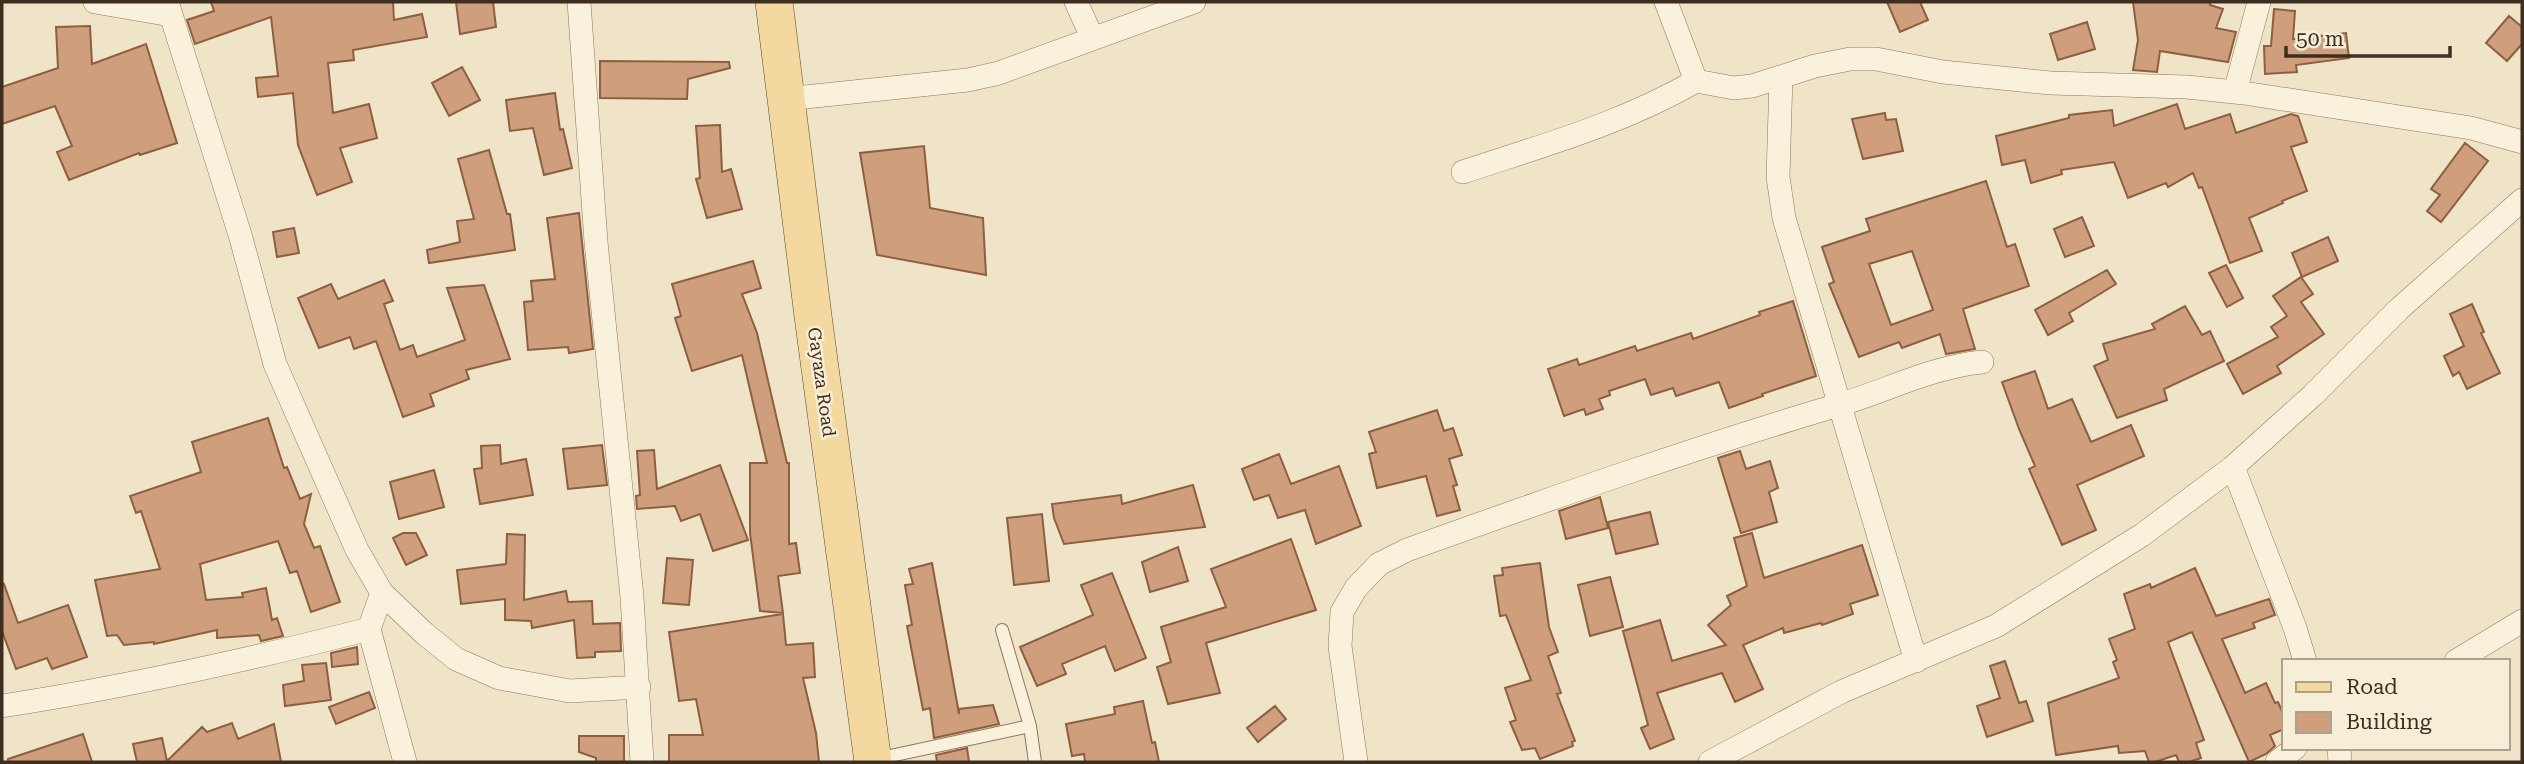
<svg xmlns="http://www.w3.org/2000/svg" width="2524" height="764" viewBox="0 0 2524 764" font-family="'Roboto Serif',serif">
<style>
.building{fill:#cf9f7d;stroke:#8d5f41;stroke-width:2;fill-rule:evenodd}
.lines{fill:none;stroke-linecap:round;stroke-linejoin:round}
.service-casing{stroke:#8d765c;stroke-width:14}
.minor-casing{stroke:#8d765c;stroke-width:24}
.primary-casing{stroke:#5b4430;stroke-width:38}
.service{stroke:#faf1dc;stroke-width:12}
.minor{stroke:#faf1dc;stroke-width:23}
.primary{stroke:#f3d9a0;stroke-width:37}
.labels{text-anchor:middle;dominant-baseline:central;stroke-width:5;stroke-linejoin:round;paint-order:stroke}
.street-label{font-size:18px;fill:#3d2e20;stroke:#f7eed8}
</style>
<rect width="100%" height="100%" fill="#f0e4c8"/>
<!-- building -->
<path class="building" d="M 211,2 L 393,2 L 394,20 L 422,14 L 427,37 L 353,50 L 354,60 L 328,63 L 333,113 L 369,104 L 377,138 L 340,148 L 352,182 L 317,195 L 298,145 L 293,93 L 258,97 L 256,78 L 278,76 L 271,17 L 195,44 L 187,20 L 214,11 Z
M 456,2 L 493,2 L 496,27 L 460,34 Z
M 1887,2 L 1920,2 L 1928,20 L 1900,32 Z
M 2133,2 L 2210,2 L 2210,5 L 2223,9 L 2216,28 L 2236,32 L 2228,62 L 2160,51 L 2157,72 L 2133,70 L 2138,40 Z
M 2274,9 L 2295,11 L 2293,39 L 2346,33 L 2349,58 L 2296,65 L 2297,72 L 2265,74 L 2264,46 L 2271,46 Z
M 2509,16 L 2522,27 L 2522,44 L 2507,61 L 2486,43 Z
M 2087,22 L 2095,49 L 2058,60 L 2050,34 Z
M 90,26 L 92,64 L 146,44 L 177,143 L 140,155 L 139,153 L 69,180 L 57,152 L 72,146 L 55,106 L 2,124 L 2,87 L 58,68 L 56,27 Z
M 600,61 L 729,62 L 730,68 L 688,79 L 687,99 L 600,98 Z
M 462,67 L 480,100 L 449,116 L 432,83 Z
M 555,93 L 560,130 L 563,129 L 572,168 L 544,175 L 533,128 L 510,131 L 506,100 Z
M 2177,104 L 2185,129 L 2230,114 L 2236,133 L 2291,114 L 2298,116 L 2307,142 L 2291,147 L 2307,191 L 2282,201 L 2283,203 L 2249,218 L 2262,251 L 2230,263 L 2202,187 L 2199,188 L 2193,173 L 2168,187 L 2166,183 L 2128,198 L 2114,162 L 2061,170 L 2062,174 L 2031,183 L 2025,160 L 2002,165 L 1996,136 L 2069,118 L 2069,115 L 2112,110 L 2114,126 Z
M 1885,113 L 1886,120 L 1896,119 L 1903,151 L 1863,159 L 1852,119 Z
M 720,125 L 722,172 L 731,169 L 742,209 L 707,218 L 696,179 L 700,178 L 696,126 Z
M 2465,143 L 2488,161 L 2441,222 L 2427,211 L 2440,195 L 2431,189 Z
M 924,146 L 930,208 L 983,218 L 986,275 L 877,255 L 860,153 Z
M 489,150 L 507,214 L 510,214 L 515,250 L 429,263 L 427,250 L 460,242 L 457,221 L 474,219 L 458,159 Z
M 1986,181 L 2007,247 L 2015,244 L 2029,286 L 1963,309 L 1975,349 L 1946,354 L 1940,334 L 1902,348 L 1899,342 L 1859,357 L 1829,284 L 1834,282 L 1822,247 L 1870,231 L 1866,219 ZM 1912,251 L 1933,310 L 1891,325 L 1869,264 Z
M 579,213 L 593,349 L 569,353 L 568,347 L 528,350 L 524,302 L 533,301 L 531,281 L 555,279 L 547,218 Z
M 2082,217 L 2094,246 L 2065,257 L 2054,229 Z
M 294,228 L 299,253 L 277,257 L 273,232 Z
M 2328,237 L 2338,261 L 2302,277 L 2292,253 Z
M 753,261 L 761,288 L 742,294 L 757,333 L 787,463 L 789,463 L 789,544 L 796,543 L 800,573 L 778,576 L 783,613 L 760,611 L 750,533 L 750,463 L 767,463 L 742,355 L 692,371 L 675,318 L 681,316 L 672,284 Z
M 2226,265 L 2243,298 L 2227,307 L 2209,273 Z
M 2107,270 L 2116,284 L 2069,313 L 2073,321 L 2048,335 L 2035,310 Z
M 2301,277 L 2313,294 L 2301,302 L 2324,334 L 2277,366 L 2281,373 L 2243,394 L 2227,364 L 2278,337 L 2271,327 L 2287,316 L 2273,296 Z
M 384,280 L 393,301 L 384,304 L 400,350 L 413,345 L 417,357 L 465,340 L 447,288 L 484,285 L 510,359 L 466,370 L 469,379 L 430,394 L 434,406 L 403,417 L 376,341 L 354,349 L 350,337 L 319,348 L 298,298 L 331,284 L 338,299 Z
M 1793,301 L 1816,376 L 1762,394 L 1763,396 L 1729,408 L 1719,382 L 1676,396 L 1673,388 L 1651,395 L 1645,379 L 1609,391 L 1610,395 L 1599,399 L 1603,409 L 1586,415 L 1584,409 L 1564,416 L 1548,369 L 1577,359 L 1579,365 L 1635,346 L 1637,351 L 1691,333 L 1693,339 L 1760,315 L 1759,312 Z
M 2472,304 L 2484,332 L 2481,333 L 2500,373 L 2467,389 L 2459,372 L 2453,376 L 2444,356 L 2464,346 L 2450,314 Z
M 2185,306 L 2202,335 L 2210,331 L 2224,361 L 2164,389 L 2167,400 L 2117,418 L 2094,366 L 2108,360 L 2103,344 L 2155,329 L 2152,324 Z
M 2035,371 L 2048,409 L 2072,399 L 2091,442 L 2131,425 L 2144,456 L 2077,485 L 2096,530 L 2062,545 L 2029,469 L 2035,466 L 2019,429 L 2002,382 Z
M 1437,410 L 1444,431 L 1453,428 L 1462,455 L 1449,459 L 1457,485 L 1453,486 L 1460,510 L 1437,516 L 1426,476 L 1377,488 L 1369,454 L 1376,452 L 1369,432 Z
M 268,418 L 284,468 L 287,467 L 300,499 L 311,494 L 304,524 L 314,548 L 320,546 L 340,602 L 311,612 L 297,571 L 290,573 L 278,541 L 200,564 L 206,600 L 243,597 L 242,593 L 266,588 L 272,620 L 277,618 L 283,636 L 261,641 L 259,635 L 217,638 L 217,630 L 154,644 L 154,642 L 124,645 L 117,635 L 107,636 L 95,580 L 160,569 L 141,511 L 136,513 L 130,496 L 201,472 L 192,442 Z
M 500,445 L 501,464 L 526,459 L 533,495 L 480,504 L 474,469 L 482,468 L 481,446 Z
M 602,445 L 607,485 L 568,489 L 563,449 Z
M 654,450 L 657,489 L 720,465 L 748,540 L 713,551 L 700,514 L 681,521 L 675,506 L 637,509 L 636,496 L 640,495 L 637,451 Z
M 1740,451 L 1746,469 L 1770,461 L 1778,488 L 1769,492 L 1777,522 L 1741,533 L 1718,458 Z
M 1279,454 L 1291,484 L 1339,466 L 1361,526 L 1316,544 L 1305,510 L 1278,518 L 1269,495 L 1254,500 L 1242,469 Z
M 434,470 L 444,507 L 399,519 L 390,482 Z
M 1193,485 L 1205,527 L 1064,544 L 1054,518 L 1052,504 L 1121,495 L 1122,504 Z
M 1600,497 L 1608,528 L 1566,539 L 1559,511 Z
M 1650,512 L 1658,544 L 1616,554 L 1608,522 Z
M 1042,514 L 1049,581 L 1014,585 L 1007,518 Z
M 403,533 L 416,533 L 427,555 L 406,565 L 393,538 Z
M 1752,533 L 1764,578 L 1862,545 L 1878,595 L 1850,604 L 1853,614 L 1822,625 L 1821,623 L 1784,633 L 1783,628 L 1743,645 L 1763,689 L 1735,702 L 1722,673 L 1657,693 L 1674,739 L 1650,749 L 1641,728 L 1648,725 L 1623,631 L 1660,620 L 1672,661 L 1726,645 L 1708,625 L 1731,605 L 1727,596 L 1747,586 L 1734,538 Z
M 507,534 L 525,535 L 524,600 L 566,591 L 568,602 L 592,601 L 593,624 L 620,623 L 621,651 L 595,652 L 595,657 L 577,658 L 574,620 L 532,628 L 531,621 L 505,620 L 505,599 L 461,604 L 457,570 L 506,564 Z
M 1291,539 L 1316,610 L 1206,643 L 1220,693 L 1168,704 L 1157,667 L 1171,662 L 1161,627 L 1226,607 L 1211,569 Z
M 1178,547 L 1188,581 L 1150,592 L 1142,562 Z
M 667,558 L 693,560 L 689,605 L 663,603 Z
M 932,563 L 959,714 L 959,709 L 993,705 L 999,724 L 934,738 L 930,708 L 923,710 L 907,626 L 912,625 L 905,585 L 913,584 L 909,569 Z
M 1540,563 L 1549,627 L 1558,652 L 1548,656 L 1561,693 L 1557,694 L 1575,741 L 1572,742 L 1573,746 L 1540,759 L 1535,748 L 1522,750 L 1510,722 L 1516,720 L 1505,688 L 1531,680 L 1506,615 L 1500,616 L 1494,576 L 1503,575 L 1502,568 Z
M 2195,568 L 2216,616 L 2269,599 L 2275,615 L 2253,623 L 2255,628 L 2222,639 L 2245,693 L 2266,683 L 2275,703 L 2278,702 L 2284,716 L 2284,729 L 2270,735 L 2275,746 L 2266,754 L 2249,762 L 2192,632 L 2168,642 L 2204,740 L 2196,743 L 2201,758 L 2189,762 L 2179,762 L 2176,755 L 2155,762 L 2149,762 L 2145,751 L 2119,753 L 2118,746 L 2056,755 L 2048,703 L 2119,678 L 2113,662 L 2117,660 L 2109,639 L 2135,629 L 2124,594 L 2150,584 L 2151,588 Z
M 1112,573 L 1146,658 L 1115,671 L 1105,646 L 1062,664 L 1066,674 L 1037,686 L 1020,647 L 1093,615 L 1081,585 Z
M 1610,577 L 1623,627 L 1590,636 L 1578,585 Z
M 4,584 L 18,623 L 68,605 L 87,657 L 52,669 L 47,658 L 16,669 L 2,631 L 2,585 Z
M 783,614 L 786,645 L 813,643 L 815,677 L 803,678 L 816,733 L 819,762 L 669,762 L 669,735 L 703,735 L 696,699 L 679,701 L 669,632 Z
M 357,647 L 358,664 L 332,667 L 331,653 Z
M 2005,661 L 2019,703 L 2026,701 L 2033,721 L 1987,737 L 1977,706 L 2000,698 L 1990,666 Z
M 326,663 L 331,700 L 285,706 L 283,685 L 304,681 L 302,665 Z
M 369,692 L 375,708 L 336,724 L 329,707 Z
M 1143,701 L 1152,743 L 1155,742 L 1159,762 L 1085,762 L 1084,754 L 1072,756 L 1066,724 L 1115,714 L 1114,707 Z
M 1275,706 L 1286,719 L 1258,742 L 1247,728 Z
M 232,723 L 238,739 L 274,724 L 281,762 L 137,762 L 133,744 L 162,738 L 167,761 L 202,727 L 207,732 Z
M 83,734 L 92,762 L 8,762 L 8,759 Z
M 579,736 L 624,736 L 624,762 L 596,762 L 596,758 L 579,752 Z
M 967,748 L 969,762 L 937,762 L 936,755 Z"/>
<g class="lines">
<defs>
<path id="service" d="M 1030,726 L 1035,762
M 876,759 L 1030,726 L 1002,630"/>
<path id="minor" d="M 95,2 L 171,15
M 167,2 L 241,238 L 275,364 L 357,550 L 382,593 L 425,634 L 456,659 L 499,678 L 570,691 L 639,687
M 579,2 L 596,242 L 632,597 L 642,762
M 1076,2 L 1092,37
M 1666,2 L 1696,81
M 1781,77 L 1778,177 L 1784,218 L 1916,661
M 2235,92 L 2259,2
M 786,99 L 968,80 L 999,73 L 1194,2
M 1463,172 C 1544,145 1621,124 1696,81 L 1734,88 L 1752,86 L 1815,66 L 1850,59 L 1876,59 L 1943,72 L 2050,83 L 2187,87 L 2244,93 L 2471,128 L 2522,142
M 2233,467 L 2295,628 L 2305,661
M 382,593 L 369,629 L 405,762
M 2456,661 L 2522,621
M 2,706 C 126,687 248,660 369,629
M 2339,748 L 2340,762
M 1356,762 L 1340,646 L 1342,612 L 1356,588 L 1379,564 L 1407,550 C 1549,499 1690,449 1835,406 C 1884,392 1931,367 1982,362
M 1710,762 L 1841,692 L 1996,626 L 2142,535 L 2233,467 L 2313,395 L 2399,309 L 2522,200
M 2277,762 L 2295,748"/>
<path id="primary" d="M 774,2 L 813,316 L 873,762"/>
</defs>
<!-- service casing -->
<use href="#service" class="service-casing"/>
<!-- minor casing -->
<use href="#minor" class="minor-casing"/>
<!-- primary casing -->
<use href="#primary" class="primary-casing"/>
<!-- service -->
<use href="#service" class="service"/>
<!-- minor -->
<use href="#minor" class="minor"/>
<!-- primary -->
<use href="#primary" class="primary"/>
</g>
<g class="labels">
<!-- street labels -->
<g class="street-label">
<text transform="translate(822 382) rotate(82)">Gayaza Road</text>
</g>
</g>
<!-- border -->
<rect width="2524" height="764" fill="none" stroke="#3d2e20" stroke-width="7"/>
<!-- legend -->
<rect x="2282" y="659" width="228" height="91" fill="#f7eed8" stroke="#ada18e" stroke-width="2"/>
<rect x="2296" y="682" width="35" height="10" fill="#f3d9a0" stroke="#ada18e" stroke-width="2"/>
<text x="2346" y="694" font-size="21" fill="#3d2e20">Road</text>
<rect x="2296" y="712" width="35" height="21" fill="#cf9f7d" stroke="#ada18e" stroke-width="2"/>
<text x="2346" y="729" font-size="21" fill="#3d2e20">Building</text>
<!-- scale -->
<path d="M2286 46v10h164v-10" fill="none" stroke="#3d2e20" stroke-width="3.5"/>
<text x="2296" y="46" font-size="21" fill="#3d2e20" stroke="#f7eed8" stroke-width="5" paint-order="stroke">50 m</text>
</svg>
